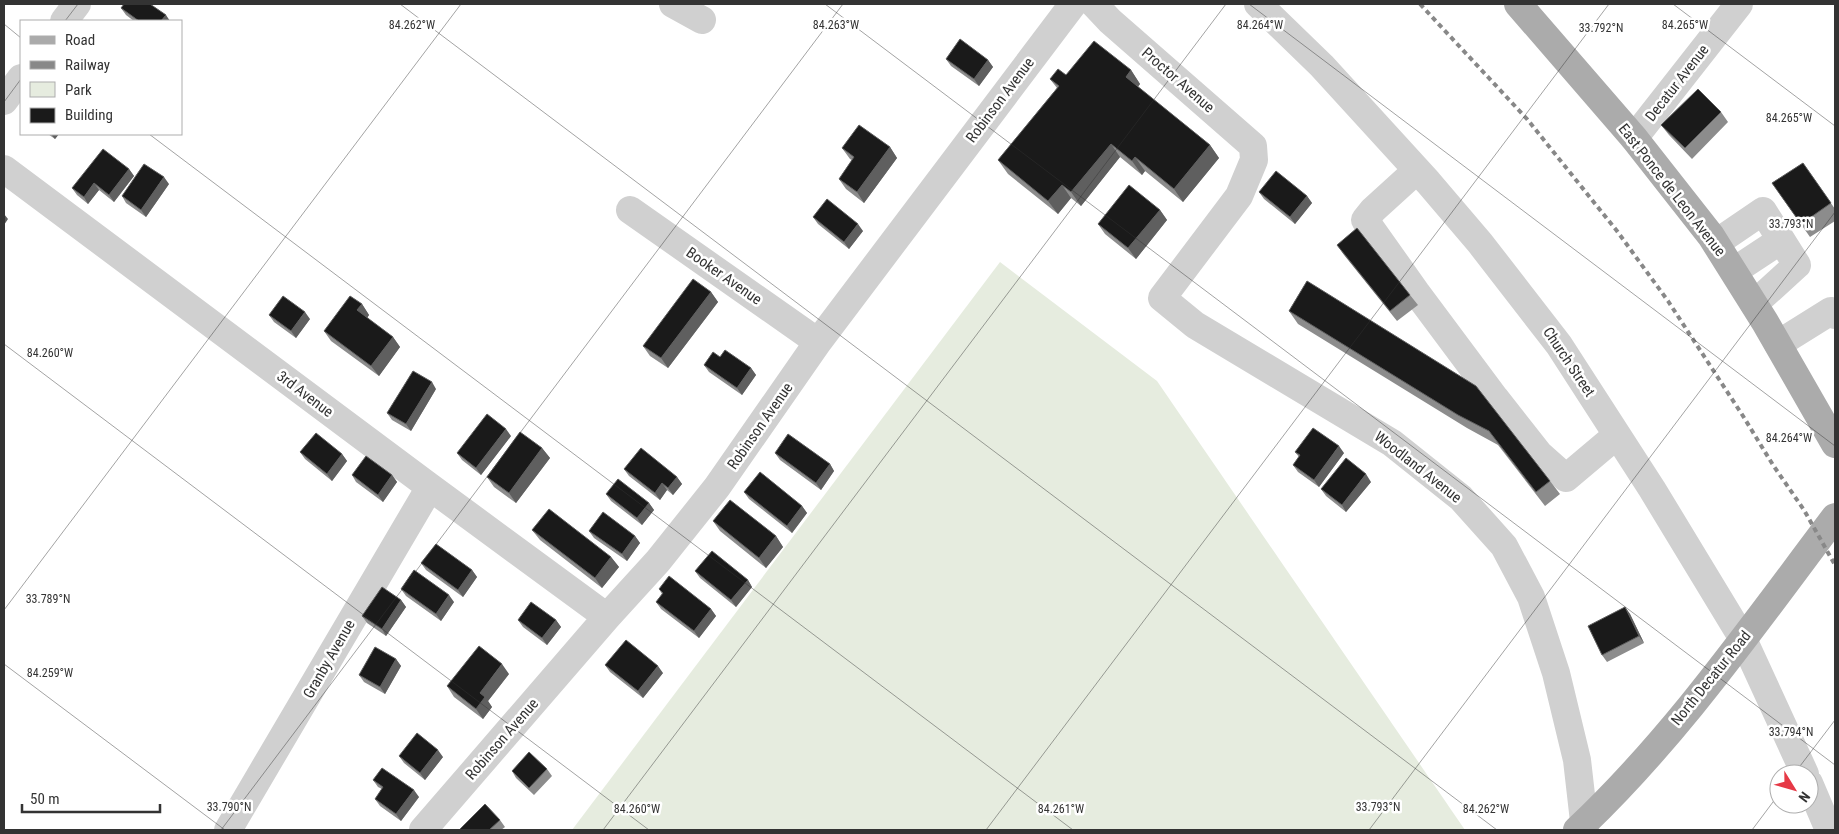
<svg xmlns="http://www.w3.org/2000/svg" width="1839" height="834" viewBox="0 0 1839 834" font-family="'Roboto Condensed',sans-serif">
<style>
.green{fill:#e6ecdf}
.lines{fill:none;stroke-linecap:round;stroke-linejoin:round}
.minor{stroke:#d0d0d0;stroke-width:28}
.major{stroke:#ababab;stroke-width:28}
.rail{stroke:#888;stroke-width:4;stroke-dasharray:5 4;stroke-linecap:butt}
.wall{fill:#8c8c8c}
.shaded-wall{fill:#5f5f5f}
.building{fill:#1a1a1a;stroke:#5f5f5f}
.ticks{fill:none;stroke:#333;stroke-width:1;stroke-opacity:0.45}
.labels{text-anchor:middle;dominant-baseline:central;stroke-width:5;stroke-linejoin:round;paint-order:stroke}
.street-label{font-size:15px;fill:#333;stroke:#fff}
.ticks-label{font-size:12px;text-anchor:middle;fill:#333;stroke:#fff;stroke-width:5;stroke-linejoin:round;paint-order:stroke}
</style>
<rect width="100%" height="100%" fill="#fff"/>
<!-- green -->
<path class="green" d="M 1000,262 L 1157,381 L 1465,830 L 572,830 Z"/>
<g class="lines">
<!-- minor -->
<path class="minor" d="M 673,4 L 702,20
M 1094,4 L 1110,21 L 1253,146 L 1254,160 L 1239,196 L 1162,298 L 1195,325 L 1392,443 L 1461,498 L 1504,546 L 1531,597 L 1556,673 L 1577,760 L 1585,830
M 1258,4 L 1322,66 L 1428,182 L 1480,243 L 1559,345 L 1652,489 L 1743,639 L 1805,774
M 64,21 L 77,4
M 4,101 L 21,78
M 1634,138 L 1739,4
M 4,169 L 430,487 L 607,617
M 1417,170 L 1373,210 L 1365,220 L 1416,292 L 1495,398 L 1539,454 L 1566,478 L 1617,435
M 630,210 L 818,342
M 1716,243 L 1763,211 L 1797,265 L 1754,304
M 1734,271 L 1781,240
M 1778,344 L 1831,311 L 1835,315
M 1809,783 L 1829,830
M 228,830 L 430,487
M 423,830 L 607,617 L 658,561 L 717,487 L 818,342 L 1073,4"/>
<!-- major -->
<path class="major" d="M 1518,4 L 1634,138 L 1711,236 L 1765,322 L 1835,444
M 1577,830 C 1675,738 1754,624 1835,517"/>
<!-- rail -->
<path class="rail" d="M 1420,4 L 1527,119 L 1617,231 L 1668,301 L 1743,416 L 1773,465 L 1804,510 L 1835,565"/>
</g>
<!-- wall -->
<path class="wall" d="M 121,8 L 170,21 L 134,21 L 126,15 Z
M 946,59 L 988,60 L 993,67 L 979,86 L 951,66 Z
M 1131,70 L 1140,84 L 1138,87 L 1210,145 L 1219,158 L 1183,202 L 1145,171 L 1142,175 L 1120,157 L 1081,206 L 1071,198 L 1058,214 L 1008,174 L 998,160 L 1057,88 L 1050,79 L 1066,75 Z
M 1721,112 L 1728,122 L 1692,159 L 1669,135 L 1661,125 Z
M 48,134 L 59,134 L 55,139 Z
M 890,147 L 897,158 L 864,203 L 846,189 L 839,179 L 852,160 L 850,159 L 842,148 Z
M 1803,163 L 1835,209 L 1835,221 L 1810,237 L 1772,183 Z
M 129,169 L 134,176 L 114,202 L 99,190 L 88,204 L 77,195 L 72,188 Z
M 169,184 L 146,217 L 126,203 L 122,196 Z
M 1259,192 L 1307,196 L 1312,203 L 1295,224 L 1264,199 Z
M 1160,210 L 1167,220 L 1136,259 L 1105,234 L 1098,224 Z
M 813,217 L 863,231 L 849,249 L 818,224 Z
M 1337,245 L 1410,295 L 1418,305 L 1397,321 L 1344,255 Z
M 1307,281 L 1550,481 L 1560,494 L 1545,506 L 1498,445 L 1467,428 L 1298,324 L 1289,311 Z
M 711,292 L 718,302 L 668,368 L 650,356 L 643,346 Z
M 362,304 L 369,315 L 367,318 L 393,337 L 400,347 L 379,376 L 331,341 L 324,331 Z
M 269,315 L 310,319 L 296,338 L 274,322 Z
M 720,357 L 751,368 L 756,375 L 742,395 L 709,372 L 704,365 Z
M 436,389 L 411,431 L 392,420 L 387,413 Z
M 511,436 L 481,475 L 462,460 L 457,453 Z
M 542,448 L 550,458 L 516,503 L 494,487 L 487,477 Z
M 300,452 L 342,454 L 347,461 L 332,481 L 305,459 Z
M 1295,452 L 1344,453 L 1319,487 L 1298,472 L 1293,465 L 1299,457 Z
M 775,453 L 830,464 L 834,471 L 821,490 L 780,460 Z
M 624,469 L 677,477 L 682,484 L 673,495 L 667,490 L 660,500 L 629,476 Z
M 352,475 L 392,475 L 397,482 L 383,502 L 356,482 Z
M 1371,482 L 1346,512 L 1326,496 L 1321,489 Z
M 744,492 L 802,506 L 807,513 L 792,533 L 749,499 Z
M 606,494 L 649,503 L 654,510 L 642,525 L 611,501 Z
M 713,521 L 776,536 L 783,547 L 766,568 L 720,531 Z
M 532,530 L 611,557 L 619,567 L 602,588 L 540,540 Z
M 589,531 L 635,536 L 640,543 L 627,561 L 594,538 Z
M 421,563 L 472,570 L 477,577 L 463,597 L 426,570 Z
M 695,571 L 748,580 L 752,587 L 736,607 L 700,578 Z
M 401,589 L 454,602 L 441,621 L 406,596 Z
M 659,589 L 711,609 L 716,616 L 699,638 L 661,609 L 656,602 L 662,594 Z
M 401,600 L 406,607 L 386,636 L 367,623 L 362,616 Z
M 1625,607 L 1630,614 L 1644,643 L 1607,662 L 1602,655 Z
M 518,620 L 556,620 L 561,627 L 547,645 L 523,627 Z
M 396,659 L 401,666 L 385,694 L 364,682 L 359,675 Z
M 605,665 L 663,673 L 643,698 L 610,672 Z
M 509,674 L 488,701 L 492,707 L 483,719 L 454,697 L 447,686 Z
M 399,756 L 443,757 L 425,780 L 404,763 Z
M 547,769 L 552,776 L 534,795 L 516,778 L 512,771 Z
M 373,780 L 419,797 L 401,821 L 380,806 L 375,799 L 382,789 L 378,787 Z
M 500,820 L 505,827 L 501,830 L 459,830 Z"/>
<!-- shaded-wall -->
<path class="shaded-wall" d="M 166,15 L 170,21 L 161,21 Z
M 988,60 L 993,67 L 979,86 L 974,79 Z
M 1131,70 L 1140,84 L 1135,90 L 1126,77 Z
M 51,134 L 59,134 L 55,139 Z
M 1111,144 L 1120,157 L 1081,206 L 1071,192 Z
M 1210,145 L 1219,158 L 1183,202 L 1174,189 Z
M 890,147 L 897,158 L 864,203 L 857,192 Z
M 1135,157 L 1145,171 L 1142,175 L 1132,161 Z
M 129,169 L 134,176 L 114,202 L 109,195 Z
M 164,177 L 169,184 L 146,217 L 141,210 Z
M 94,183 L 99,190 L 88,204 L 84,197 Z
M 1062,185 L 1071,198 L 1058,214 L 1048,201 Z
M 1307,196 L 1312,203 L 1295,224 L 1290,217 Z
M 1160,210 L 1167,220 L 1136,259 L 1128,248 Z
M 4,214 L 8,219 L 4,225 Z
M 858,224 L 863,231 L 849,249 L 844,242 Z
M 711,292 L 718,302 L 668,368 L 661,358 Z
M 362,304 L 369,315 L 365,321 L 357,310 Z
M 305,312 L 310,319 L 296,338 L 291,331 Z
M 393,337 L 400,347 L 379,376 L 371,366 Z
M 751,368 L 756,375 L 742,395 L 737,388 Z
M 432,382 L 436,389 L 411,431 L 406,424 Z
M 506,429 L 511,436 L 481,475 L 476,468 Z
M 1339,446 L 1344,453 L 1319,487 L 1314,480 Z
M 542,448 L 550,458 L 516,503 L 509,493 Z
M 342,454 L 347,461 L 332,481 L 327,474 Z
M 830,464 L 834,471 L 821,490 L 816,483 Z
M 1366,474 L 1371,482 L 1346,512 L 1342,505 Z
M 392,475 L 397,482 L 383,502 L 378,495 Z
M 677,477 L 682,484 L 673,495 L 668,488 Z
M 662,483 L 667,490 L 660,500 L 655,493 Z
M 649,503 L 654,510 L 642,525 L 637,518 Z
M 802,506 L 807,513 L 792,533 L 787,526 Z
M 635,536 L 640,543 L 627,561 L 622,554 Z
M 776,536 L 783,547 L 766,568 L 759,558 Z
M 611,557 L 619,567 L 602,588 L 595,578 Z
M 472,570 L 477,577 L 463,597 L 458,590 Z
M 748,580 L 752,587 L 736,607 L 731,600 Z
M 449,595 L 454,602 L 441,621 L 436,614 Z
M 401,600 L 406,607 L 386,636 L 382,629 Z
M 1625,607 L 1630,614 L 1644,643 L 1639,636 Z
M 711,609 L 716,616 L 699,638 L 694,631 Z
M 556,620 L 561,627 L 547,645 L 542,638 Z
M 396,659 L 401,666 L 385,694 L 380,687 Z
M 502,664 L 509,674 L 488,701 L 492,707 L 483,719 L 476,709 L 480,693 Z
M 658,666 L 663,673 L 643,698 L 638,691 Z
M 438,750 L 443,757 L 425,780 L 420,773 Z
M 414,790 L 419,797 L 401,821 L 396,814 Z"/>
<!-- building -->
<path class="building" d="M 124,4 L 150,4 L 166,15 L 161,21 L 139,21 L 121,8 Z
M 960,39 L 988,60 L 974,79 L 946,59 Z
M 1094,41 L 1131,70 L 1126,77 L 1210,145 L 1174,189 L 1135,157 L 1132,161 L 1111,144 L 1071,192 L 1062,185 L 1048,201 L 998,160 L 1059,86 L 1050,79 L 1058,69 L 1066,75 Z
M 1698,89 L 1721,112 L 1685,148 L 1661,125 Z
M 859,125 L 890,147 L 857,192 L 839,179 L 854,157 L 842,148 Z
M 103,149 L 129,169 L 109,195 L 94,183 L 84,197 L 72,188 Z
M 1803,163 L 1831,203 L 1801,224 L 1772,183 Z
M 144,164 L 164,177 L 141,210 L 122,196 Z
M 1276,171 L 1307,196 L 1290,217 L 1259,192 Z
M 1129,185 L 1160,210 L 1128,248 L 1098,224 Z
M 827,199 L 858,224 L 844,242 L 813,217 Z
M 1357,228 L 1410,295 L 1390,311 L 1337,245 Z
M 693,279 L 711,292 L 661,358 L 643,346 Z
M 1307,281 L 1476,386 L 1550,481 L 1536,492 L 1489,431 L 1458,415 L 1289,311 Z
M 283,296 L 305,312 L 291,331 L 269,315 Z
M 350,296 L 362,304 L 357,310 L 393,337 L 371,366 L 324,331 Z
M 725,350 L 751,368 L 737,388 L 704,365 L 713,352 L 720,357 Z
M 413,371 L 432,382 L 406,424 L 387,413 Z
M 487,414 L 506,429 L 476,468 L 457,453 Z
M 1313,428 L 1339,446 L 1314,480 L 1293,465 L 1300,455 L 1295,452 Z
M 520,432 L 542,448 L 509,493 L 487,477 Z
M 316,433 L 342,454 L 327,474 L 300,452 Z
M 788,434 L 830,464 L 816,483 L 775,453 Z
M 641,448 L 677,477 L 668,488 L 662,483 L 655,493 L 624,469 Z
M 366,456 L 392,475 L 378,495 L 352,475 Z
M 1346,458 L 1366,474 L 1342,505 L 1321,489 Z
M 760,472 L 802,506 L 787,526 L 744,492 Z
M 618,479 L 649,503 L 637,518 L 606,494 Z
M 730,500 L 776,536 L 759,558 L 713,521 Z
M 549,509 L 611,557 L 595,578 L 532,530 Z
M 603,512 L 635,536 L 622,554 L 589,531 Z
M 436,544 L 472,570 L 458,590 L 421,563 Z
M 712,551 L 748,580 L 731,600 L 695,571 Z
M 414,570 L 449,595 L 436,614 L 401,589 Z
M 669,576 L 711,609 L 694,631 L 656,602 L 663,593 L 659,589 Z
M 382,587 L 401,600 L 382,629 L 362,616 Z
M 531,602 L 556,620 L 542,638 L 518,620 Z
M 1625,607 L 1639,636 L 1602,655 L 1588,626 Z
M 626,640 L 658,666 L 638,691 L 605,665 Z
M 479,646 L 502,664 L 480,693 L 485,697 L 476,709 L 447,686 Z
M 375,647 L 396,659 L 380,687 L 359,675 Z
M 417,733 L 438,750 L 420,773 L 399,756 Z
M 529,752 L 547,769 L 529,788 L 512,771 Z
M 382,768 L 414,790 L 396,814 L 375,799 L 383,787 L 373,780 Z
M 485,804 L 500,820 L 489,830 L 459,830 Z"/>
<!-- ticks -->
<path class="ticks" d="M 400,4 L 1497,830M 825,4 L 1835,765M 1249,4 L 1835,446M 1673,4 L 1835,126M 65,21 L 78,4M 4,24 L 21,38M 4,102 L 21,79M 149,134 L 1073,830M 4,344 L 649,830M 4,610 L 461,4M 4,664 L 225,830M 1794,774 L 1835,720M 221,830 L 843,4M 603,830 L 1226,4M 986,830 L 1609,4M 1369,830 L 1835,212M 1752,830 L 1779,794"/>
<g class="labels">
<!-- street labels -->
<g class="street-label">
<text transform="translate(1178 80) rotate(41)">Proctor Avenue</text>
<text transform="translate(1677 83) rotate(-52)">Decatur Avenue</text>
<text transform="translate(1000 100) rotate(-53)">Robinson Avenue</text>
<text transform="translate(1672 190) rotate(52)">East Ponce de Leon Avenue</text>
<text transform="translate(724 276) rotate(35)">Booker Avenue</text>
<text transform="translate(1569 362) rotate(56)">Church Street</text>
<text transform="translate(305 394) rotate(37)">3rd Avenue</text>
<text transform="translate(760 426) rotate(-55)">Robinson Avenue</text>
<text transform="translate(1418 467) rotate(38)">Woodland Avenue</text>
<text transform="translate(329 659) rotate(-60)">Granby Avenue</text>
<text transform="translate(1711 678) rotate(-51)">North Decatur Road</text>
<text transform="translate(502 739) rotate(-49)">Robinson Avenue</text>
</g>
</g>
<g class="ticks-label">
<text x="412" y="29">84.262°W</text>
<text x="836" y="29">84.263°W</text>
<text x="1685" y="29">84.265°W</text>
<text x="1260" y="29">84.264°W</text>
<text x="1601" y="32">33.792°N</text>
<text x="1789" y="122">84.265°W</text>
<text x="1791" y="228">33.793°N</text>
<text x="50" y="357">84.260°W</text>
<text x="1789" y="442">84.264°W</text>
<text x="48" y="603">33.789°N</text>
<text x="50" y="677">84.259°W</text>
<text x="1791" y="736">33.794°N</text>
<text x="229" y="811">33.790°N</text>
<text x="1378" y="811">33.793°N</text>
<text x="637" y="813">84.260°W</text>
<text x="1061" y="813">84.261°W</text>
<text x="1486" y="813">84.262°W</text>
</g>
<!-- border -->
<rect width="1839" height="834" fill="none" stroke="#333333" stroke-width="10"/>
<!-- legend -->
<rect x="20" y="20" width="162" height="115" fill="#ffffff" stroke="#adadad"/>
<rect x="30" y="36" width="25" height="8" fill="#ababab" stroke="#adadad"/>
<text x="65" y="45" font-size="15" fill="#333333">Road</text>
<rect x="30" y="61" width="25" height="8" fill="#888888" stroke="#adadad"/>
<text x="65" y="70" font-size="15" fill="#333333">Railway</text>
<rect x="30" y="82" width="25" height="15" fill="#e6ecdf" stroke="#adadad"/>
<text x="65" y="95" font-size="15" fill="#333333">Park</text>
<rect x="30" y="108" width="25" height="15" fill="#1a1a1a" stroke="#adadad"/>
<text x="65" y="120" font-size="15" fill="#333333">Building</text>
<!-- north arrow -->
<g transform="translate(1794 789) rotate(127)"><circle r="24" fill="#ffffff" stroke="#adadad"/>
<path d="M0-4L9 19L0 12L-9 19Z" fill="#e63946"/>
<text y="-8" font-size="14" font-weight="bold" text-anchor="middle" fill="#333333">N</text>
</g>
<!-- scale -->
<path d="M22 804v8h138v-8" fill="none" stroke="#333333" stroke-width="2.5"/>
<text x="30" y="804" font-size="15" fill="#333333" stroke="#ffffff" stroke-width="4" paint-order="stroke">50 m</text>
</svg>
